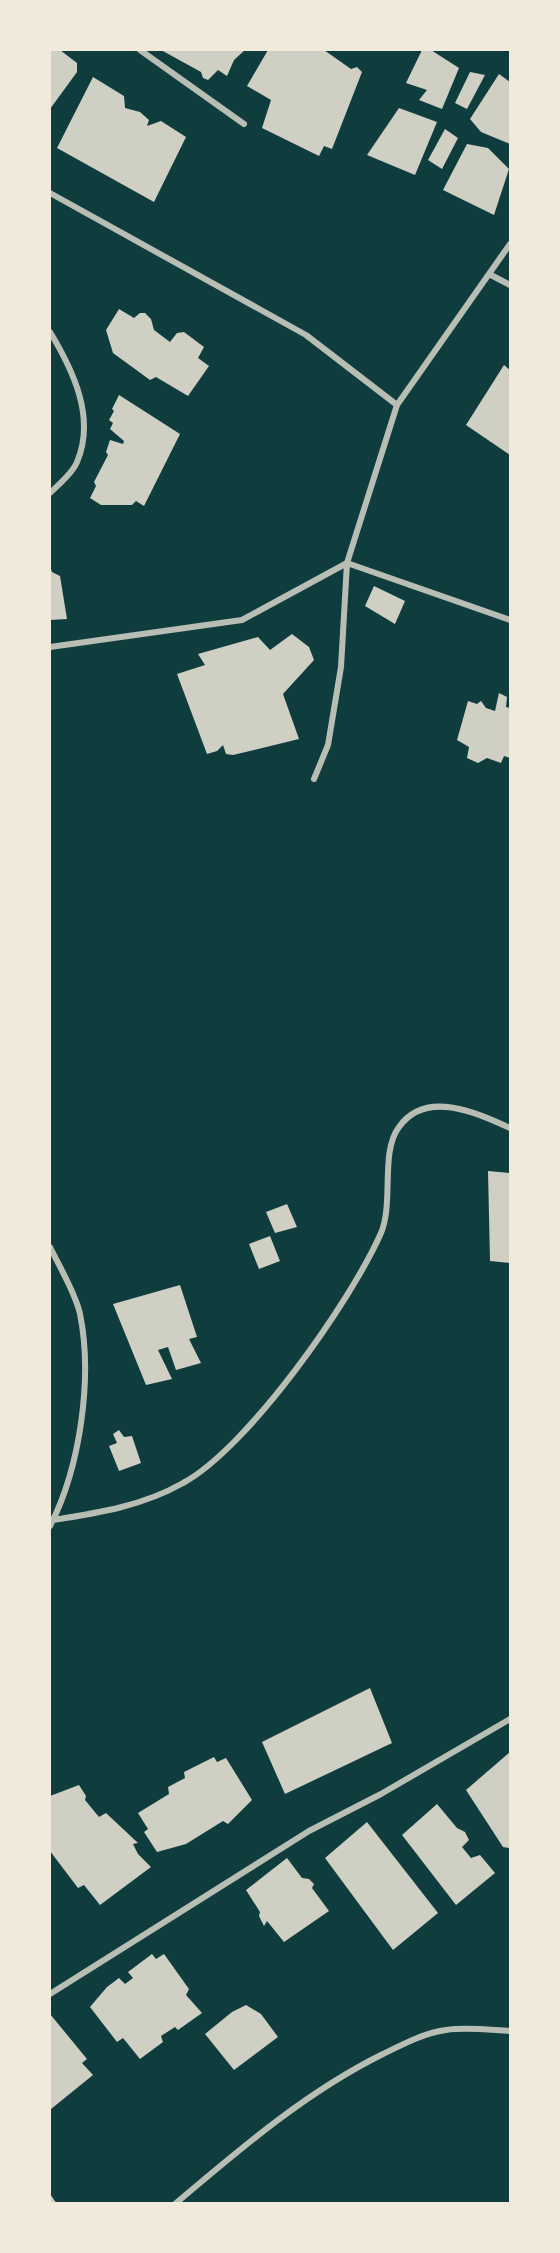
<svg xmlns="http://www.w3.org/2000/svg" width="560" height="2253" viewBox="0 0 560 2253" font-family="Karla,sans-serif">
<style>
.building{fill:#cfcfc3}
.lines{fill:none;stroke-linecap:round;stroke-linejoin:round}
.minor{stroke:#b8beb3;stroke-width:6}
</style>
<rect width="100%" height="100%" fill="#0f3d3e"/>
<!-- building -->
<path class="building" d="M 50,50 L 60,50 L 77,63 L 77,72 L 50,109 Z
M 161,50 L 245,50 L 234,60 L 227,76 L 218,70 L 208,80 L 203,78 L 201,72 Z
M 268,50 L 324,50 L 351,69 L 357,67 L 362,72 L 332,149 L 324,146 L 319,156 L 262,128 L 271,100 L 247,86 Z
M 422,50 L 431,50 L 459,68 L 442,109 L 419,100 L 427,90 L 406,83 Z
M 470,72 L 485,75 L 467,109 L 455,103 Z
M 499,74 L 510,82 L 510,144 L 481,132 L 470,119 Z
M 93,77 L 124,96 L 125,108 L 140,112 L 149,120 L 147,126 L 161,121 L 186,137 L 154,202 L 57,148 Z
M 399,108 L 437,122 L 415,175 L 367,155 Z
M 445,129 L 458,138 L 442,169 L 428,160 Z
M 467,144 L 488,148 L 509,169 L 494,215 L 443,190 Z
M 119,309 L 134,318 L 140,313 L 145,313 L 151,319 L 154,330 L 170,342 L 177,333 L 184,332 L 204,347 L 198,358 L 209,366 L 188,396 L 156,377 L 150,380 L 113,353 L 106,330 Z
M 504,365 L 510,370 L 510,455 L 466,425 Z
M 119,395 L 180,434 L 144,506 L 136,501 L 132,505 L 101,505 L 90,498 L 96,486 L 94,482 L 108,455 L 106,452 L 110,440 L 123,444 L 124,441 L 110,429 L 113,423 L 109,420 L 114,411 L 112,409 Z
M 50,567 L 52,572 L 60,576 L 67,619 L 50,620 Z
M 374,586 L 405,601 L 395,624 L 365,606 Z
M 292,634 L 309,647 L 314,660 L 283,694 L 299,739 L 233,755 L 226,754 L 223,745 L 217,751 L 207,754 L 177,674 L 205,665 L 198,654 L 258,637 L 270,650 Z
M 499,693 L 507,697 L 506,707 L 510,708 L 510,758 L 504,756 L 501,763 L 487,758 L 478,763 L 467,758 L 469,747 L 457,740 L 468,701 L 477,704 L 481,701 L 486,708 L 495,711 Z
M 488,1171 L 510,1173 L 510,1263 L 490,1261 Z
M 287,1204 L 297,1227 L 275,1233 L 266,1212 Z
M 270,1236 L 280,1261 L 259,1269 L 249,1244 Z
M 180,1285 L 197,1337 L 189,1339 L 201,1363 L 176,1370 L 168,1347 L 158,1350 L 172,1379 L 146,1385 L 113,1304 Z
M 119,1430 L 124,1437 L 132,1436 L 141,1463 L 119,1471 L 109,1446 L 117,1443 L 113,1434 Z
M 370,1688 L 392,1743 L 285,1794 L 262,1742 Z
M 510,1752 L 510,1846 L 509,1848 L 503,1847 L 466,1790 Z
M 214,1757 L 217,1762 L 226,1758 L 252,1800 L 228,1824 L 223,1821 L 186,1844 L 157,1852 L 144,1832 L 148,1829 L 138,1813 L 169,1794 L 168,1787 L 185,1778 L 184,1772 Z
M 79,1785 L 86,1796 L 85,1800 L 99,1817 L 106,1813 L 138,1843 L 133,1844 L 138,1854 L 151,1867 L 100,1905 L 84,1885 L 78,1888 L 50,1851 L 50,1796 Z
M 437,1804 L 457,1828 L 465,1832 L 469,1840 L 462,1847 L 471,1858 L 480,1855 L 495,1873 L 456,1905 L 402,1835 Z
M 367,1822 L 438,1913 L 393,1950 L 325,1858 Z
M 287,1858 L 302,1878 L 309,1879 L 314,1884 L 312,1888 L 329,1911 L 284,1942 L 267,1921 L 264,1926 L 259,1916 L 260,1912 L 246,1890 Z
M 152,1954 L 156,1959 L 164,1954 L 189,1989 L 186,1995 L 202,2013 L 178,2030 L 175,2027 L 161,2036 L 163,2042 L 140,2059 L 123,2038 L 117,2042 L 90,2007 L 107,1987 L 119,1978 L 125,1984 L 133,1978 L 128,1972 Z
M 246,2005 L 261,2014 L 278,2037 L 234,2070 L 205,2034 L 232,2012 Z
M 50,2014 L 87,2059 L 82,2063 L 93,2075 L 51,2109 Z
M 50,2194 L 57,2204 L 50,2204 Z"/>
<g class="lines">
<!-- minor -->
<path class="minor" d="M 140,50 L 244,124
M 50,193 L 306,335 L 397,405
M 489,274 L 510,285
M 50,332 C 73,370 96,418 77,462 C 73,473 58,485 50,493
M 50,647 L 242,620 L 347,563 L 397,405 L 510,244
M 314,779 L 328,745 L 341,667 L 347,563 L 510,620
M 50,1247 C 59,1266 76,1294 80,1314 C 93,1378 80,1468 50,1526
M 53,1520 C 98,1513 143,1506 183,1483 C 248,1448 351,1301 381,1233 C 394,1202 380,1152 399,1127 C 426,1089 477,1113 510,1128
M 50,1994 L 309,1831 L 381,1794 L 510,1719
M 175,2204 C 240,2149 306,2092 383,2054 C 403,2044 424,2033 446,2030 C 467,2027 490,2030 510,2031"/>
</g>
<!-- border -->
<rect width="560" height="2253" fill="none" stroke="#f1e9da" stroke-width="102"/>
</svg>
